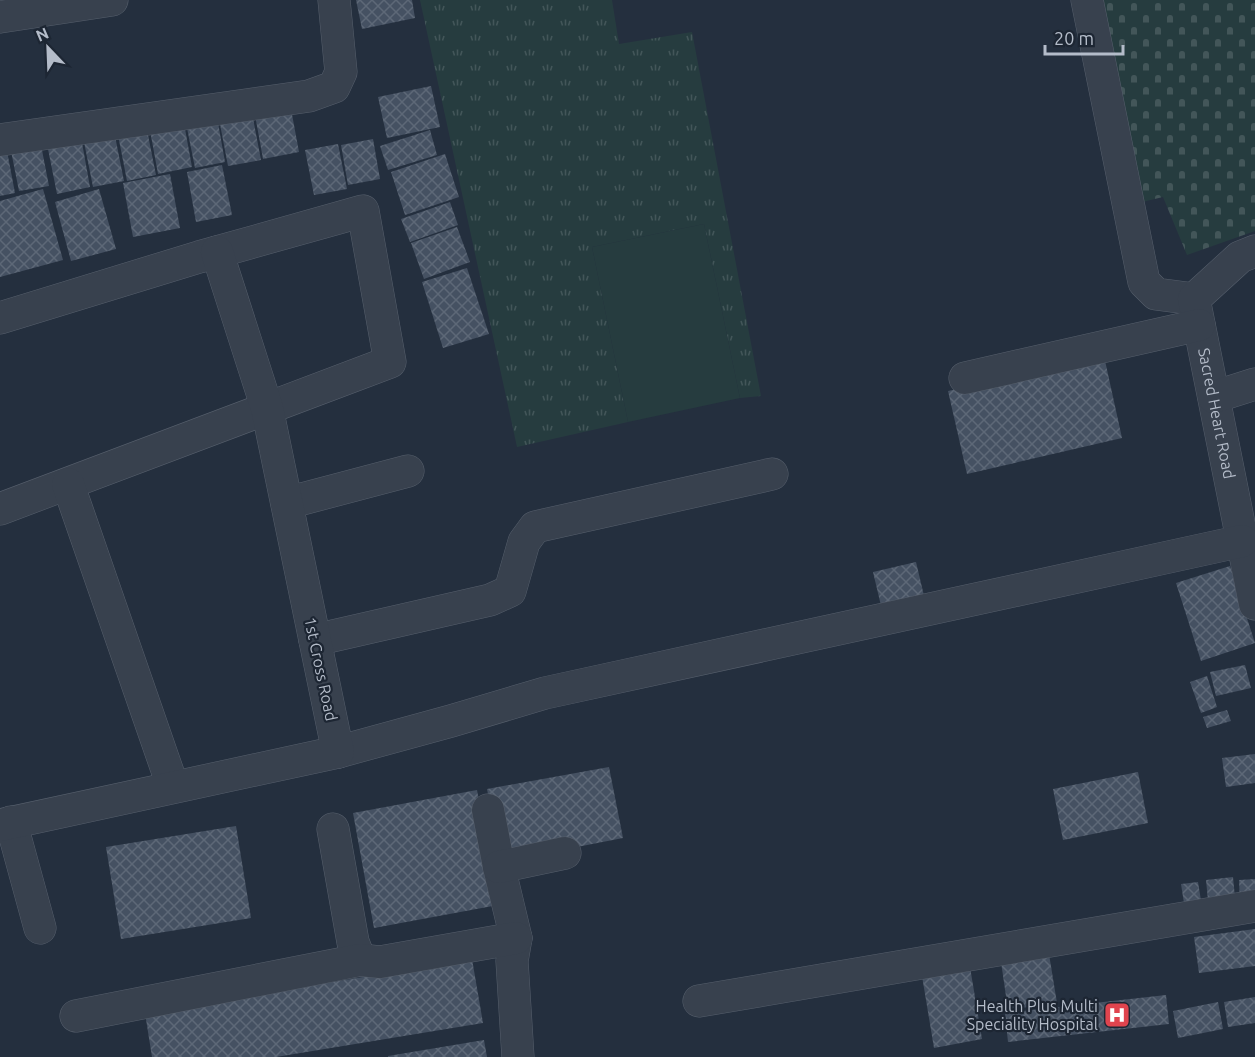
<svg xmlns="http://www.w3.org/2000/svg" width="1255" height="1057" viewBox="0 0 1255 1057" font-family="Ubuntu,sans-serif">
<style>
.grass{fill:url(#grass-tufts)}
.cemetery{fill:url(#cemetery-stones)}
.garden{fill:#263c3f}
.building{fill:url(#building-cross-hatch)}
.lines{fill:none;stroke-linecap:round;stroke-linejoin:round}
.minor-casing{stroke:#565f6c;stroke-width:33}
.minor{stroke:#38414e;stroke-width:32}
.labels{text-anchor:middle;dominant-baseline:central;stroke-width:4.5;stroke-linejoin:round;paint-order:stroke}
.street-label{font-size:16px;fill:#b4bcc9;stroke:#1d2633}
.poi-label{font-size:16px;fill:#b4bcc9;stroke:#1d2633;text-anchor:end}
</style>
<defs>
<pattern id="grass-tufts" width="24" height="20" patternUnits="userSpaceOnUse" patternTransform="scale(1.5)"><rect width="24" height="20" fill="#263c3f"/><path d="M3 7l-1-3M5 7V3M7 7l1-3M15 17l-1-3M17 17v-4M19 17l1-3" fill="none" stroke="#435659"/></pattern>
<pattern id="cemetery-stones" width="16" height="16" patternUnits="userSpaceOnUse" patternTransform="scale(1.5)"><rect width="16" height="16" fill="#263c3f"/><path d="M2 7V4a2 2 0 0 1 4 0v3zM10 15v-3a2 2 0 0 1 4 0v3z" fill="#435659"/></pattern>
<pattern id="building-cross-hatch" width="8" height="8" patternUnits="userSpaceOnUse" patternTransform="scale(1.5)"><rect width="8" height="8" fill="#455162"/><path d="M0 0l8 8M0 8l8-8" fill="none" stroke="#5d6877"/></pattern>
</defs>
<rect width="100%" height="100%" fill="#242f3e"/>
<!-- grass -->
<path class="grass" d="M 420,0 L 612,0 L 619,44 L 692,32 L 761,396 L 740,398 L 704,224 L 592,247 L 628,422 L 517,447 Z"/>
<!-- cemetery -->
<path class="cemetery" d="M 1099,0 L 1255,0 L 1255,231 L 1187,255 L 1163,197 L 1138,203 Z"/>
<!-- garden -->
<path class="garden" d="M 704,224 L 740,398 L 628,422 L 592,247 Z"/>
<!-- building -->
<path class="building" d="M 356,0 L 412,0 L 415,18 L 362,29 Z
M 431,86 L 440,127 L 387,138 L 378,97 Z
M 291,109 L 299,152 L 263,159 L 255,115 Z
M 252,113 L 261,160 L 228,166 L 219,119 Z
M 217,117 L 225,162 L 195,168 L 186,123 Z
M 183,118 L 192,167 L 158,174 L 149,125 Z
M 147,130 L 156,175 L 127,181 L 118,135 Z
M 430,130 L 437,155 L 388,170 L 380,146 Z
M 114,131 L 124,181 L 93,187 L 83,137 Z
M 81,137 L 90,187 L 57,194 L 47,144 Z
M 373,139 L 380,179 L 348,185 L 341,145 Z
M 338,144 L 347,189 L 314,195 L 305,150 Z
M 41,145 L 49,186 L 19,191 L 11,151 Z
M 7,151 L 15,193 L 0,196 L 0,152 Z
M 445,154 L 459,197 L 405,215 L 391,172 Z
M 222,165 L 232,215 L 196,222 L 187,172 Z
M 170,174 L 180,228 L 133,237 L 123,183 Z
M 43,189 L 63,260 L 0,277 L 0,201 Z
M 99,189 L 116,249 L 71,261 L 55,202 Z
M 450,202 L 458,225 L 410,242 L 401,219 Z
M 457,227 L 470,262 L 424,279 L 411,243 Z
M 467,268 L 489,334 L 443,348 L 422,282 Z
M 1104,356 L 1122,438 L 967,474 L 948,391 Z
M 916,562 L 925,600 L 882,610 L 873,572 Z
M 1230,566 L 1255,643 L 1201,661 L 1176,583 Z
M 1245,665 L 1251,688 L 1216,696 L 1210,672 Z
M 1207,676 L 1217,707 L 1201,713 L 1190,682 Z
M 1227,710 L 1231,721 L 1207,728 L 1203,717 Z
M 1255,754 L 1255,783 L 1226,787 L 1222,758 Z
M 609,767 L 623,838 L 501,862 L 487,789 Z
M 1138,772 L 1148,823 L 1063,840 L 1053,789 Z
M 477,790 L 498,905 L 374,928 L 353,813 Z
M 236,826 L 251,918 L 121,939 L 106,847 Z
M 1233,877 L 1236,908 L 1209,911 L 1206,880 Z
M 1255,879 L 1255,904 L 1240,905 L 1239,880 Z
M 1198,882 L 1203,913 L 1186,916 L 1181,884 Z
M 1255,929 L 1255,966 L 1199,973 L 1194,937 Z
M 1048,948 L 1057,1003 L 1008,1010 L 1000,955 Z
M 472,959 L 483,1023 L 276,1057 L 152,1057 L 145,1013 Z
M 970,967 L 982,1039 L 934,1048 L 922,976 Z
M 1166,995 L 1169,1024 L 1008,1042 L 1005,1013 Z
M 1255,997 L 1255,1023 L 1228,1027 L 1224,1002 Z
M 1218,1002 L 1223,1029 L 1178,1038 L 1173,1011 Z
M 484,1040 L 487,1057 L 388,1057 L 388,1056 Z"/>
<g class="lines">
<defs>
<g id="minor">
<path d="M 1087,0 L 1144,282 L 1156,294 L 1194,299"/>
<path d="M 0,17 L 112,0"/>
<path d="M 0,140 L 309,96 L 334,87 L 341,72 L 334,0"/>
<path id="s1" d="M 1255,251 L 1240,257 L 1194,299 L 1255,604"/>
<path d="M 0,318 L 199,257 L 363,211 L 390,362 L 0,509"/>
<path d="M 965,378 L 1199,325"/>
<path d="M 1214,397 L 1255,384"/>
<path d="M 68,484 L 173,787"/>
<path d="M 287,503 L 408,471"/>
<path d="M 315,640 L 490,600 L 510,591 L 524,542 L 535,527 L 772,474"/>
<path d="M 338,752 L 451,721 L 545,693 L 1242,541"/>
<path d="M 488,810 L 499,867 L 516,938 L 512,961 L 518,1057"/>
<path d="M 11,822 L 40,928"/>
<path d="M 0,825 L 338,752 L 267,408 L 217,252"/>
<path d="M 333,829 L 353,942 L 360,960"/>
<path d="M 499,867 L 565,853"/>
<path d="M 699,1001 L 1255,906"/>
<path d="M 76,1016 L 360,960 L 380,962 L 516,938"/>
</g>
</defs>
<!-- minor casing -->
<use href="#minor" class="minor-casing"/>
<!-- minor -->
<use href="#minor" class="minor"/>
</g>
<!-- icons -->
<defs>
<symbol id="hospital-square" viewBox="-11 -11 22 22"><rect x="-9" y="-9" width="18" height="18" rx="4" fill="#e0444e" stroke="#1d2633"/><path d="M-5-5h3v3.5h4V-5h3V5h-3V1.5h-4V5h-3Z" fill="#fff"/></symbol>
</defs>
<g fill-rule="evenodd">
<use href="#hospital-square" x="1102" y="1000" width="30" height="30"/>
</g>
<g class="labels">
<!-- street labels -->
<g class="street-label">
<text stroke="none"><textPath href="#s1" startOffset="195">Sacred Heart Road</textPath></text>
<text transform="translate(321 669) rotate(78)">1st Cross Road</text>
</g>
<!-- poi labels -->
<g class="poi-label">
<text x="1098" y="1006">Health Plus Multi<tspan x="1098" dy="18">Speciality Hospital</tspan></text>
</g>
</g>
<!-- north arrow -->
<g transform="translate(48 48) rotate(337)" stroke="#1d2633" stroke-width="4.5" paint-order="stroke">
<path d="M0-4.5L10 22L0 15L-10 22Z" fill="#b4bcc9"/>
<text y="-9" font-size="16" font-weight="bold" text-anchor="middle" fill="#b4bcc9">N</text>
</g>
<!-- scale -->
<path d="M1045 45v9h78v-9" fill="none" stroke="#b4bcc9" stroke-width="3"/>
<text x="1054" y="45" font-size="18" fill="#b4bcc9" stroke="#1d2633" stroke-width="4.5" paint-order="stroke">20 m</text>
</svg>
